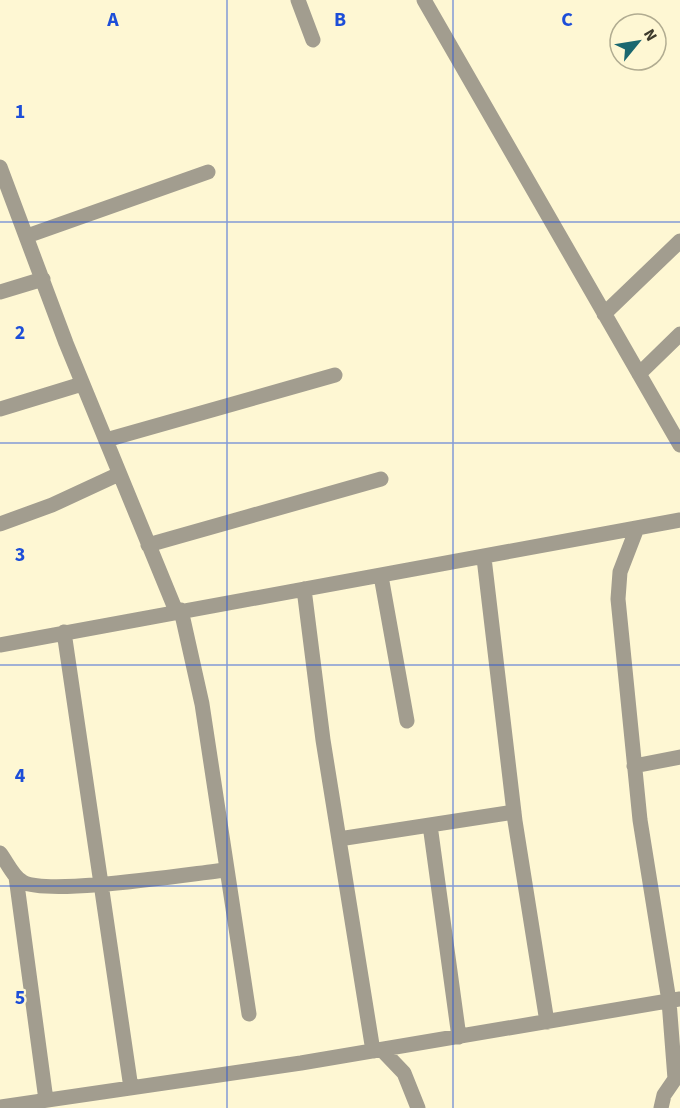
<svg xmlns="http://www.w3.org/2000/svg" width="680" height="1108" viewBox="0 0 680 1108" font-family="'Source Sans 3',sans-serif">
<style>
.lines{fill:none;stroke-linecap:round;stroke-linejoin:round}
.minor{stroke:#a29d8f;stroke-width:15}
.grid{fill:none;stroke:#1d4ed8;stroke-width:1.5;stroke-opacity:0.55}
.grid-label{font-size:20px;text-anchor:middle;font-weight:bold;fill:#1d4ed8;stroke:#fef7d3;stroke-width:4.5;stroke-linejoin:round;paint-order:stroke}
</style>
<rect width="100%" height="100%" fill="#fef7d3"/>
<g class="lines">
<!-- minor -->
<path class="minor" d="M 298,0 L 313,40
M 424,0 L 680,445
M 0,167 L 66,343 L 176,611
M 27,236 L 208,172
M 0,292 L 43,279
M 604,314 L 680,241
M 639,374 L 680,334
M 0,409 L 82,384
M 106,440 L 335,375
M 0,524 L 52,505 L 119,474
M 637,528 L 620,572 L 618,599 L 640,820 L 669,1001 L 675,1079 L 664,1095 L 661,1108
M 148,545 L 381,479
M 484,558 L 515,821 L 547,1022
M 381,576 L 407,721
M 304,589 L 323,740 L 373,1051
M 181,610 L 202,704 L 249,1014
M 64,632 L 131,1088
M 0,645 L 680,520
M 634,766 L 680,757
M 430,825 L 459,1037
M 339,839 L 514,812
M 0,853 C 7,862 13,877 23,882 C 49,896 189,874 226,870
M 16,877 L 46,1100
M 382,1050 L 404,1073 L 418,1108
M 0,1107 L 301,1063 L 680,999"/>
</g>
<!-- grid -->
<path class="grid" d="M 227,0 L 227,1108M 453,0 L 453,1108M 0,222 L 680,222M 0,443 L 680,443M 0,665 L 680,665M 0,886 L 680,886"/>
<g class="grid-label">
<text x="113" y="26">A</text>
<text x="340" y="26">B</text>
<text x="567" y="26">C</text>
<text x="20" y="118">1</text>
<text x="20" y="339">2</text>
<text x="20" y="561">3</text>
<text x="20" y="782">4</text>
<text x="20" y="1004">5</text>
</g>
<!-- north arrow -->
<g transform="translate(638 42) rotate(60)"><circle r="28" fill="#fef7d3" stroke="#b1ac91" stroke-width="1.5"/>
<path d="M0-4.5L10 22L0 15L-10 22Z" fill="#1a676f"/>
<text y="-9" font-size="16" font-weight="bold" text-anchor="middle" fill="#3e3b2d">N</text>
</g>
</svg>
